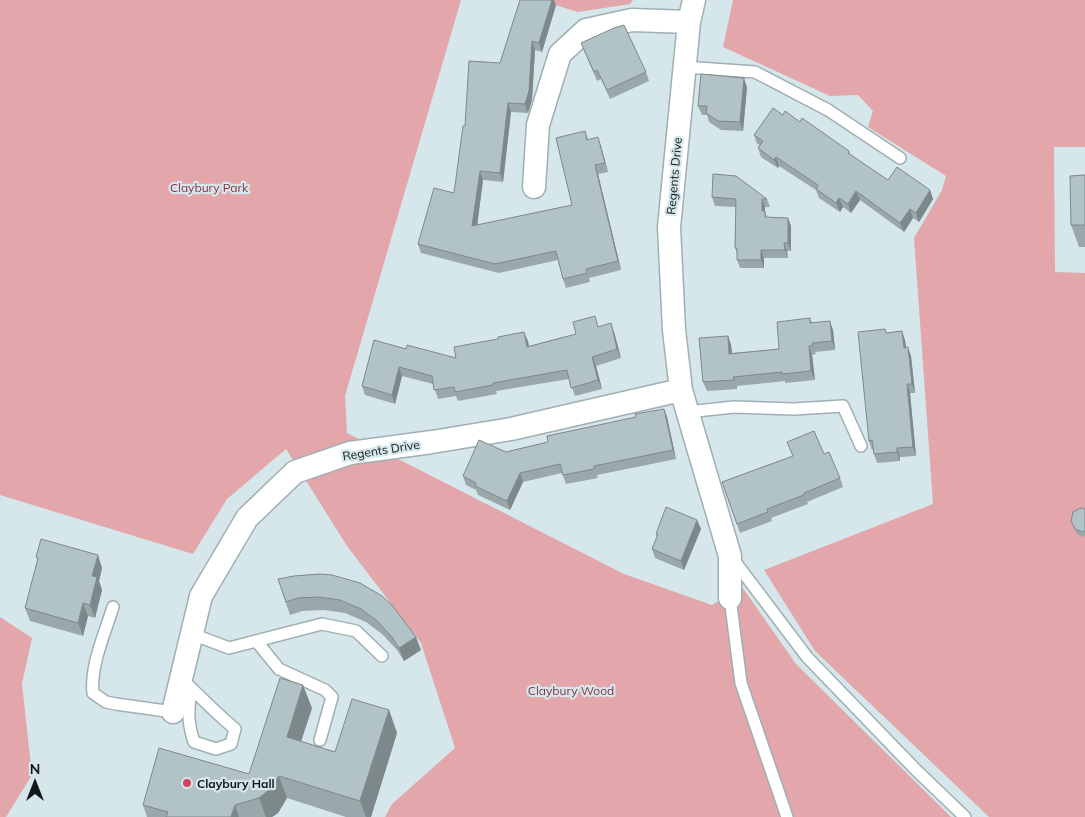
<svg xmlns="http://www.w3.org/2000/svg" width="1085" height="817" viewBox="0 0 1085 817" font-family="Mulish,sans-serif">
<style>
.green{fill:#e2a6ab}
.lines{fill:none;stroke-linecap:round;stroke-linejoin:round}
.lane-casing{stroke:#9fafb4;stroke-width:14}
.street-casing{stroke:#9fafb4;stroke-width:25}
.lane{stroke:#fff;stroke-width:11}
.street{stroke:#fff;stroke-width:22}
.wall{fill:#99a8ab}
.shaded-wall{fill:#7d888b}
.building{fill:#b2c3c7;stroke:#7d888b}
.poi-dot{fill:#d3435e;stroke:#d6e7ec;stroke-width:2}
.labels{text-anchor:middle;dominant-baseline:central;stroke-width:4.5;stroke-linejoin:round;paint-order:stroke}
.street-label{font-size:12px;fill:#121819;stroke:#d6e7ec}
.park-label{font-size:12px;fill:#86313f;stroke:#d6e7ec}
.poi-label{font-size:12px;font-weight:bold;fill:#121819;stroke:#d6e7ec;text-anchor:start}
</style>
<rect width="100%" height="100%" fill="#d6e7ec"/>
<!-- green -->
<path class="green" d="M 0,0 L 461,0 L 345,396 L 347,433 L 624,574 L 712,605 L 742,587 L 796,664 L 951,817 L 385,817 L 392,804 L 455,748 L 421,643 L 347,546 L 286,449 L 227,499 L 193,554 L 0,495 Z
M 539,0 L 633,0 L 630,4 L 578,12 Z
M 733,0 L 1085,0 L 1085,147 L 1054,147 L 1055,272 L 1085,273 L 1085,817 L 989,817 L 815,651 L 764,570 L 933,504 L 914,238 L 942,190 L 946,176 L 868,127 L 873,111 L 858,95 L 830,96 L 723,47 Z
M 0,617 L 32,638 L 22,684 L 32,775 L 6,817 L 0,817 Z"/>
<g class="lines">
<defs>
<path id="lane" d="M 684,67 L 755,72 L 828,110 L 900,158
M 687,412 L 734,407 L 794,409 L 843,406 L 861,446
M 733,559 L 807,657 L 915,769 L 965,817
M 730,598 L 741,683 L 787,817
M 113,607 C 105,633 90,666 93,693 L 106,702 L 116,704 L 173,712
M 192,634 L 229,648 L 322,624 L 356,631 L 382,656
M 257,642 L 279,669 L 325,690 L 332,697 L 320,740
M 181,678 C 199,696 216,713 235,729 L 231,744 L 216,749 L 194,742 C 188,725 187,707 192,689"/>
<path id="street" d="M 694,0 L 689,22 L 669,227 L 674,330 L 681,390 L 730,556 L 730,598
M 534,187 L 538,125 L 560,54 L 586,30 L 632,20 L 689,22
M 173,712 L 201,596 L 247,518 L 295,472 L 350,453 L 432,442 L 511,429 L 681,390"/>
</defs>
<!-- lane casing -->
<use href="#lane" class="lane-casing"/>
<!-- street casing -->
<use href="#street" class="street-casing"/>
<!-- lane -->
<use href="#lane" class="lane"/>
<!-- street -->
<use href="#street" class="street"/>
</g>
<!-- wall -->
<path class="wall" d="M 556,5 L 542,52 L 535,50 L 532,100 L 528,113 L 511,112 L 503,182 L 483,180 L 477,225 L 572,205 L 585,131 L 588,139 L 601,146 L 608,172 L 598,174 L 621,270 L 589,278 L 590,282 L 566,288 L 563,279 L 558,260 L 499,273 L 421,253 L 418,244 L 454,193 L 465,126 L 500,63 Z
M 581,43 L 646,72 L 649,81 L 610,99 L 601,79 L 597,81 Z
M 747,87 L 743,131 L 721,130 L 709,122 L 707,115 L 702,115 L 698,106 Z
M 783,115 L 800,122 L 849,151 L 851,155 L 888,180 L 930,190 L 933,199 L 919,222 L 913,218 L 904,232 L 860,200 L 851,213 L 843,207 L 840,212 L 819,198 L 816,190 L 779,166 L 778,168 L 761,157 L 758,148 L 760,145 L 757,144 L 754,135 Z
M 1085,175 L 1085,247 L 1079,247 L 1071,225 Z
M 712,197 L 767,199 L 770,207 L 765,207 L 765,211 L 767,217 L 788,218 L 791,226 L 791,251 L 787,251 L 788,258 L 764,258 L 764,268 L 740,268 L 737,260 L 737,253 L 735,248 L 736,207 L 715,206 Z
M 810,318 L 812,323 L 833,330 L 835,350 L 815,352 L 816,354 L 812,355 L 815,380 L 785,383 L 785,381 L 737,386 L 737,389 L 707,391 L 703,382 L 728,336 L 731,345 L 732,353 L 779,349 Z
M 599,327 L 614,332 L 621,358 L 596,366 L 602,389 L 575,396 L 569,379 L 496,391 L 497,394 L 458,401 L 456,396 L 438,399 L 433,384 L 402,376 L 395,404 L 365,395 L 362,386 L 406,349 L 456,358 L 528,341 L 529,346 L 576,334 Z
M 885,329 L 886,333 L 905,340 L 906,348 L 911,356 L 915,393 L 910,393 L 916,456 L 900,457 L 900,461 L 877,463 L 874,454 L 873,449 L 872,450 L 869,441 Z
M 664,409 L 667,417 L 676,459 L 597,475 L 598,478 L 566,484 L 562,473 L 523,482 L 510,510 L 478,495 L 476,490 L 466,485 L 463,476 L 506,452 L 548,442 Z
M 787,442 L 824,454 L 840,478 L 843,487 L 807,502 L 808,504 L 771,518 L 772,521 L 740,533 L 722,482 L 793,456 Z
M 1085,509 L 1085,536 L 1084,537 L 1077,534 L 1071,521 Z
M 697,520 L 701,529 L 684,570 L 655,558 L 652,549 L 657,537 L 656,534 Z
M 36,557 L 102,568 L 99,581 L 102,590 L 95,618 L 88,616 L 83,636 L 30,621 L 25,608 L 38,561 Z
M 320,574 L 421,650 L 404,661 L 397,650 L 382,634 L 366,622 L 345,613 L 324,610 L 302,611 L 290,615 L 278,579 Z
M 312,708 L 301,741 L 335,752 L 389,710 L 397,733 L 371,817 L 346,817 L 287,798 L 278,813 L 272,817 L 147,817 L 143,805 L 249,774 Z"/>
<!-- shaded-wall -->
<path class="shaded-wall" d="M 552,0 L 554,0 L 556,5 L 542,52 L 539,43 Z
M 532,41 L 535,50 L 532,100 L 528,113 L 525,104 Z
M 744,78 L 747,87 L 743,131 L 740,122 Z
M 508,103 L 511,112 L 503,182 L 500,173 Z
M 598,137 L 601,146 L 608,172 L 605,163 Z
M 776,157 L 779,166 L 778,168 L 774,160 Z
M 595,165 L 598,174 L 621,270 L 618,261 Z
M 480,171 L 483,180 L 476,235 L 472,226 Z
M 930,190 L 933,199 L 919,222 L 916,213 Z
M 856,191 L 860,200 L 851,213 L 848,204 Z
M 839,198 L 843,207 L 840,212 L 836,203 Z
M 762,199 L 765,207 L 765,219 L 762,211 Z
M 910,209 L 913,218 L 904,232 L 900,223 Z
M 788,218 L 791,226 L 791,251 L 788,243 Z
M 784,243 L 787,251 L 788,258 L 785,250 Z
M 761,250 L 764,258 L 764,268 L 761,260 Z
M 830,321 L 833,330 L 835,350 L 832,341 Z
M 611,323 L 614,332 L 621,358 L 617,349 Z
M 902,331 L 905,340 L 907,357 L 904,348 Z
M 524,332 L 528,341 L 530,356 L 527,347 Z
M 728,336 L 731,345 L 733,362 L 729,354 Z
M 809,346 L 812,355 L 815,380 L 811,371 Z
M 908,347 L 911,356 L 915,393 L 912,384 Z
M 592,357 L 596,366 L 602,389 L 598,380 Z
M 399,367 L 402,376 L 395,404 L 392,395 Z
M 907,384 L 910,393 L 916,456 L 913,447 Z
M 664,409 L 667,417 L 676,459 L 673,450 Z
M 897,448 L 900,457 L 900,461 L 897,452 Z
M 520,473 L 523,482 L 510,510 L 507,501 Z
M 697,520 L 701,529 L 684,570 L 681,561 Z
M 98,555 L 102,568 L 99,581 L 102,590 L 95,618 L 90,605 L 92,576 Z
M 83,603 L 88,616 L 83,636 L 78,623 Z
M 416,637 L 421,650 L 404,661 L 399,648 Z
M 303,685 L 312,708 L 295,760 L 287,737 Z
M 389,710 L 397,733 L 371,817 L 366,817 L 360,801 Z
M 279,776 L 287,798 L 278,813 L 272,817 L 266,817 L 259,798 Z
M 235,805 L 239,817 L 231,817 Z"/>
<!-- building -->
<path class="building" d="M 520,0 L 552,0 L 539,43 L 532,41 L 529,91 L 525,104 L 508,103 L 500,173 L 480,171 L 472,226 L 572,205 L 556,138 L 585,131 L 587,140 L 598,137 L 605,163 L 595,165 L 618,261 L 586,269 L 587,273 L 563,279 L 556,251 L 495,264 L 418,244 L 434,188 L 454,193 L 463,126 L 465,126 L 469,61 L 500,63 Z
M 624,25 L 646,72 L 607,90 L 597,70 L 594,72 L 581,43 L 614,28 Z
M 701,74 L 744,78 L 740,122 L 718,121 L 706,113 L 707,106 L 698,106 Z
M 773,108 L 783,115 L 785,111 L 800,122 L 802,118 L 849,151 L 848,153 L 888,180 L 897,167 L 930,190 L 916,213 L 910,209 L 900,223 L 856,191 L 848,204 L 839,198 L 836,203 L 816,189 L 818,185 L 776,157 L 774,160 L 758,148 L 763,141 L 754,135 Z
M 713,174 L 736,176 L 767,199 L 762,199 L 762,211 L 765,211 L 765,217 L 788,218 L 788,243 L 784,243 L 785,250 L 761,250 L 761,260 L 737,260 L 737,248 L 735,248 L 736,199 L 712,197 Z
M 1085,175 L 1085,225 L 1071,225 L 1070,176 Z
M 595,316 L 598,327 L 611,323 L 617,349 L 592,357 L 598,380 L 571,388 L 567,370 L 493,383 L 493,385 L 455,392 L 454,387 L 434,390 L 432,376 L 399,367 L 392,395 L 362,386 L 374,340 L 406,349 L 407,345 L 456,358 L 454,347 L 498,339 L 498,337 L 524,332 L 527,347 L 576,334 L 573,322 Z
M 810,318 L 810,323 L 830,321 L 832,341 L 812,343 L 813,345 L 809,346 L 811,371 L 782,374 L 782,372 L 733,377 L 734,380 L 703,382 L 699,338 L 728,336 L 729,354 L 779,349 L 777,322 Z
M 885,329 L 886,333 L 902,331 L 904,348 L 908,347 L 912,384 L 907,384 L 913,447 L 897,448 L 897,452 L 874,454 L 872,440 L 869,441 L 858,332 Z
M 664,409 L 673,450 L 594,466 L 594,469 L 563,475 L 560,464 L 520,473 L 507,501 L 475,486 L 476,483 L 463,476 L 479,440 L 506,452 L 548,442 L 547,436 L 636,417 L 635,414 Z
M 814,431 L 824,454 L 829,452 L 840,478 L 804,493 L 804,495 L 767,509 L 768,512 L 737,524 L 722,482 L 793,456 L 787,442 Z
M 666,507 L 697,520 L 681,561 L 652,549 L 658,534 L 656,534 Z
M 1081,508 L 1085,509 L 1085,531 L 1083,532 L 1075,529 L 1071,521 L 1073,512 Z
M 41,539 L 98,555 L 92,576 L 97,577 L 90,605 L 83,603 L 78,623 L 25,608 L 38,558 L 36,557 Z
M 320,574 L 332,575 L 360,583 L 382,596 L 392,605 L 416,637 L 399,648 L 392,637 L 377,621 L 361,609 L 340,600 L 319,597 L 298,598 L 286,602 L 278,579 L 294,576 Z
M 280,678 L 303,685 L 287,737 L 335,752 L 352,699 L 389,710 L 360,801 L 279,776 L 269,790 L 259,798 L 235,805 L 231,817 L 166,817 L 168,812 L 143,805 L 159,748 L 249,774 Z"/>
<!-- markers -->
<circle class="poi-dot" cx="187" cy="783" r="5"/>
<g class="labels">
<!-- street labels -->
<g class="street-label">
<text transform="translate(674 176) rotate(-85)">Regents Drive</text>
<text transform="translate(381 450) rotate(-9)">Regents Drive</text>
</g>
<!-- park labels -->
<g class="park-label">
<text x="209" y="187">Claybury Park</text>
<text x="571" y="690">Claybury Wood</text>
</g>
<!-- poi labels -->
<g class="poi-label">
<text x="197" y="783">Claybury Hall</text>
</g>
</g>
<!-- north arrow -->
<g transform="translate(35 782)" stroke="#d6e7ec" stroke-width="4" paint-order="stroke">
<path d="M0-4L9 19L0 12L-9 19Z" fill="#121819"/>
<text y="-8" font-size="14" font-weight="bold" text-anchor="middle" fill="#121819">N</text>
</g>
</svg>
